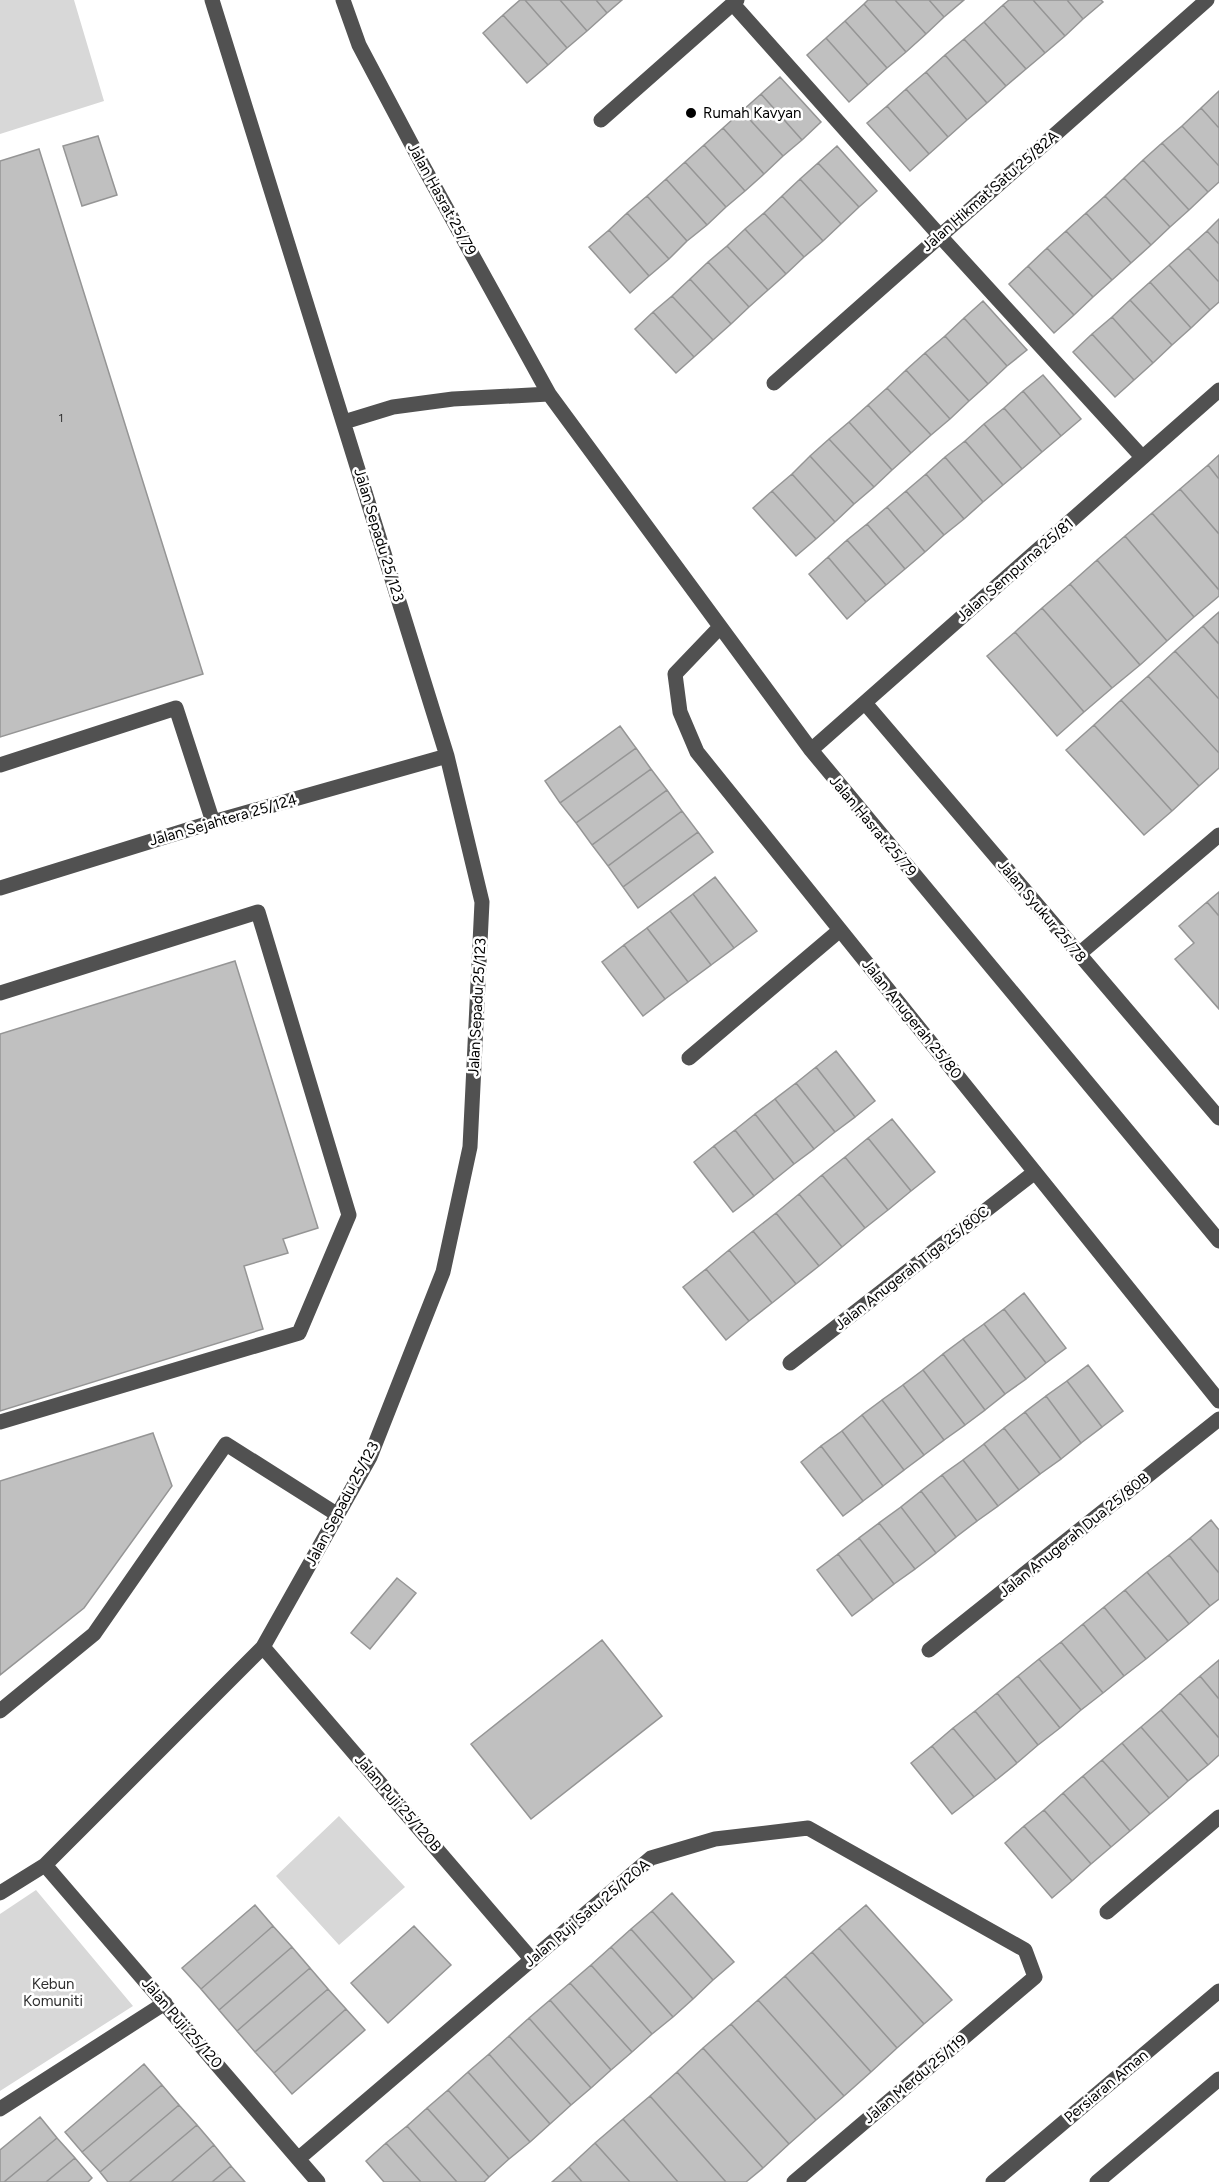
<svg xmlns="http://www.w3.org/2000/svg" width="1219" height="2182" viewBox="0 0 1219 2182" font-family="Figtree,sans-serif">
<style>
.green{fill:#d8d8d8}
.building{fill:#c0c0c0;stroke:#959595;stroke-width:1.5}
.lines{fill:none;stroke-linecap:round;stroke-linejoin:round}
.minor{stroke:#515151;stroke-width:15}
.poi-dot{fill:#000;stroke:#fff;stroke-width:2}
.labels{text-anchor:middle;dominant-baseline:central;stroke-width:5;stroke-linejoin:round;paint-order:stroke}
.number-label{font-size:12px;fill:#303030}
.poi-label{font-size:15px;fill:#000;stroke:#fff;text-anchor:start}
.street-label{font-size:15px;fill:#000;stroke:#fff}
.park-label{font-size:15px;fill:#2f2f2f;stroke:#fff}
</style>
<rect width="100%" height="100%" fill="#fff"/>
<!-- green -->
<path class="green" d="M 0,0 L 74,0 L 104,101 L 0,134 Z
M 339,1816 L 405,1887 L 339,1945 L 276,1876 Z
M 36,1890 L 133,2006 L 0,2091 L 0,1914 Z"/>
<!-- building -->
<path class="building" d="M 520,0 L 525,0 L 567,48 L 548,65 L 503,15 Z
M 525,0 L 560,0 L 587,31 L 567,48 Z
M 560,0 L 596,0 L 607,13 L 587,31 Z
M 596,0 L 622,0 L 607,13 Z
M 868,0 L 895,0 L 926,34 L 906,52 L 864,4 Z
M 895,0 L 929,0 L 944,17 L 926,34 Z
M 929,0 L 964,0 L 944,17 Z
M 1009,0 L 1033,0 L 1065,36 L 1045,53 L 1003,5 Z
M 1033,0 L 1067,0 L 1083,19 L 1065,36 Z
M 1067,0 L 1101,0 L 1103,2 L 1083,19 Z
M 864,4 L 906,52 L 887,68 L 845,21 Z
M 1003,5 L 1045,53 L 1026,69 L 984,22 Z
M 503,15 L 548,65 L 527,83 L 483,33 Z
M 845,21 L 887,68 L 868,85 L 826,38 Z
M 984,22 L 1026,69 L 1006,86 L 964,39 Z
M 826,38 L 868,85 L 849,102 L 807,55 Z
M 964,39 L 1006,86 L 987,103 L 945,55 Z
M 945,55 L 987,103 L 967,120 L 926,72 Z
M 926,72 L 967,120 L 948,137 L 906,89 Z
M 780,77 L 821,122 L 802,140 L 761,94 Z
M 906,89 L 948,137 L 929,154 L 887,106 Z
M 1219,91 L 1219,128 L 1201,108 Z
M 761,94 L 802,140 L 783,156 L 742,111 Z
M 887,106 L 929,154 L 910,171 L 867,123 Z
M 1201,108 L 1219,128 L 1219,166 L 1182,126 Z
M 742,111 L 783,156 L 764,174 L 723,128 Z
M 1182,126 L 1219,166 L 1219,182 L 1208,192 L 1162,143 Z
M 723,128 L 764,174 L 745,191 L 704,145 Z
M 98,136 L 117,195 L 82,206 L 63,146 Z
M 1162,143 L 1208,192 L 1189,210 L 1143,160 Z
M 704,145 L 745,191 L 726,207 L 685,162 Z
M 837,146 L 877,191 L 859,207 L 818,163 Z
M 39,149 L 203,674 L 0,737 L 0,161 Z
M 1143,160 L 1189,210 L 1170,227 L 1124,178 Z
M 685,162 L 726,207 L 707,225 L 666,179 Z
M 818,163 L 859,207 L 841,224 L 800,179 Z
M 1124,178 L 1170,227 L 1151,245 L 1105,196 Z
M 666,179 L 707,225 L 687,241 L 647,196 Z
M 800,179 L 841,224 L 823,241 L 782,196 Z
M 647,196 L 687,241 L 669,259 L 627,213 Z
M 782,196 L 823,241 L 804,257 L 764,213 Z
M 1105,196 L 1151,245 L 1131,263 L 1086,213 Z
M 627,213 L 669,259 L 649,276 L 609,230 Z
M 764,213 L 804,257 L 786,274 L 745,229 Z
M 1086,213 L 1131,263 L 1112,280 L 1066,231 Z
M 1219,219 L 1219,244 L 1207,231 Z
M 745,229 L 786,274 L 768,290 L 727,246 Z
M 609,230 L 649,276 L 630,293 L 589,247 Z
M 1066,231 L 1112,280 L 1093,297 L 1047,248 Z
M 1207,231 L 1219,244 L 1219,282 L 1188,248 Z
M 727,246 L 768,290 L 749,307 L 708,262 Z
M 1047,248 L 1093,297 L 1074,315 L 1028,266 Z
M 1188,248 L 1219,282 L 1219,302 L 1210,310 L 1169,265 Z
M 708,262 L 749,307 L 731,324 L 690,279 Z
M 1169,265 L 1210,310 L 1191,328 L 1150,282 Z
M 1028,266 L 1074,315 L 1054,333 L 1009,284 Z
M 690,279 L 731,324 L 713,340 L 672,296 Z
M 1150,282 L 1191,328 L 1172,345 L 1130,300 Z
M 672,296 L 713,340 L 694,357 L 653,312 Z
M 1130,300 L 1172,345 L 1153,363 L 1112,317 Z
M 983,301 L 1027,350 L 1007,366 L 964,318 Z
M 653,312 L 694,357 L 676,373 L 635,329 Z
M 1112,317 L 1153,363 L 1134,380 L 1092,334 Z
M 964,318 L 1007,366 L 988,384 L 945,336 Z
M 1092,334 L 1134,380 L 1115,397 L 1073,352 Z
M 945,336 L 988,384 L 969,401 L 925,353 Z
M 925,353 L 969,401 L 950,419 L 906,370 Z
M 906,370 L 950,419 L 931,435 L 887,388 Z
M 1043,375 L 1081,419 L 1061,436 L 1023,391 Z
M 887,388 L 931,435 L 911,453 L 868,405 Z
M 1023,391 L 1061,436 L 1042,452 L 1004,408 Z
M 868,405 L 911,453 L 892,470 L 849,422 Z
M 1004,408 L 1042,452 L 1022,469 L 984,424 Z
M 849,422 L 892,470 L 874,487 L 829,439 Z
M 984,424 L 1022,469 L 1003,485 L 965,441 Z
M 829,439 L 874,487 L 854,504 L 810,456 Z
M 965,441 L 1003,485 L 983,502 L 945,457 Z
M 1219,455 L 1219,479 L 1208,465 Z
M 810,456 L 854,504 L 835,522 L 792,474 Z
M 945,457 L 983,502 L 964,519 L 926,474 Z
M 1208,465 L 1219,479 L 1219,534 L 1180,489 Z
M 792,474 L 835,522 L 816,539 L 772,491 Z
M 926,474 L 964,519 L 944,535 L 906,491 Z
M 1180,489 L 1219,534 L 1219,590 L 1152,513 Z
M 772,491 L 816,539 L 796,556 L 753,508 Z
M 906,491 L 944,535 L 925,552 L 887,507 Z
M 887,507 L 925,552 L 905,569 L 867,524 Z
M 1152,513 L 1219,590 L 1219,596 L 1194,617 L 1125,536 Z
M 867,524 L 905,569 L 886,585 L 847,540 Z
M 1125,536 L 1194,617 L 1167,641 L 1097,560 Z
M 847,540 L 886,585 L 866,602 L 828,557 Z
M 828,557 L 866,602 L 847,619 L 809,574 Z
M 1097,560 L 1167,641 L 1140,665 L 1070,584 Z
M 1070,584 L 1140,665 L 1112,688 L 1042,608 Z
M 1042,608 L 1112,688 L 1084,712 L 1015,632 Z
M 1219,612 L 1219,644 L 1203,626 Z
M 1203,626 L 1219,644 L 1219,699 L 1175,651 Z
M 1015,632 L 1084,712 L 1057,736 L 987,656 Z
M 1175,651 L 1219,699 L 1219,753 L 1148,676 Z
M 1148,676 L 1219,753 L 1219,768 L 1199,786 L 1121,700 Z
M 1121,700 L 1199,786 L 1172,811 L 1094,725 Z
M 1094,725 L 1172,811 L 1144,835 L 1066,750 Z
M 620,726 L 636,748 L 560,803 L 545,781 Z
M 636,748 L 651,769 L 576,823 L 560,803 Z
M 651,769 L 667,790 L 592,845 L 576,823 Z
M 667,790 L 682,811 L 608,866 L 592,845 Z
M 682,811 L 698,832 L 623,887 L 608,866 Z
M 698,832 L 713,852 L 638,908 L 623,887 Z
M 715,877 L 757,931 L 734,948 L 693,894 Z
M 1219,892 L 1219,916 L 1207,902 Z
M 693,894 L 734,948 L 711,965 L 670,911 Z
M 1207,902 L 1219,916 L 1219,1009 L 1175,959 L 1194,943 L 1179,926 Z
M 670,911 L 711,965 L 688,982 L 647,928 Z
M 647,928 L 688,982 L 665,999 L 624,945 Z
M 624,945 L 665,999 L 643,1016 L 602,962 Z
M 235,961 L 318,1228 L 283,1239 L 288,1253 L 244,1266 L 263,1329 L 0,1411 L 0,1034 Z
M 836,1051 L 875,1101 L 855,1117 L 816,1067 Z
M 816,1067 L 855,1117 L 835,1132 L 796,1083 Z
M 796,1083 L 835,1132 L 814,1149 L 775,1099 Z
M 775,1099 L 814,1149 L 794,1164 L 755,1114 Z
M 755,1114 L 794,1164 L 774,1180 L 735,1130 Z
M 892,1119 L 935,1172 L 911,1191 L 868,1138 Z
M 735,1130 L 774,1180 L 754,1196 L 714,1146 Z
M 868,1138 L 911,1191 L 888,1210 L 845,1157 Z
M 714,1146 L 754,1196 L 733,1212 L 694,1162 Z
M 845,1157 L 888,1210 L 865,1228 L 822,1175 Z
M 822,1175 L 865,1228 L 842,1247 L 799,1194 Z
M 799,1194 L 842,1247 L 819,1266 L 776,1213 Z
M 776,1213 L 819,1266 L 796,1284 L 753,1231 Z
M 753,1231 L 796,1284 L 772,1303 L 729,1250 Z
M 729,1250 L 772,1303 L 749,1321 L 706,1269 Z
M 706,1269 L 749,1321 L 726,1340 L 683,1287 Z
M 1024,1293 L 1066,1348 L 1046,1363 L 1004,1309 Z
M 1004,1309 L 1046,1363 L 1026,1379 L 984,1324 Z
M 984,1324 L 1026,1379 L 1005,1394 L 963,1339 Z
M 963,1339 L 1005,1394 L 985,1410 L 943,1354 Z
M 943,1354 L 985,1410 L 965,1425 L 923,1370 Z
M 1088,1365 L 1123,1411 L 1102,1427 L 1067,1381 Z
M 923,1370 L 965,1425 L 944,1440 L 903,1385 Z
M 1067,1381 L 1102,1427 L 1081,1443 L 1046,1396 Z
M 903,1385 L 944,1440 L 924,1455 L 882,1400 Z
M 1046,1396 L 1081,1443 L 1061,1459 L 1025,1412 Z
M 882,1400 L 924,1455 L 904,1470 L 862,1415 Z
M 1025,1412 L 1061,1459 L 1040,1474 L 1004,1428 Z
M 862,1415 L 904,1470 L 883,1486 L 842,1431 Z
M 1004,1428 L 1040,1474 L 1019,1490 L 984,1444 Z
M 842,1431 L 883,1486 L 863,1501 L 821,1446 Z
M 153,1433 L 172,1486 L 84,1608 L 0,1675 L 0,1481 Z
M 984,1444 L 1019,1490 L 998,1506 L 963,1460 Z
M 821,1446 L 863,1501 L 843,1516 L 801,1462 Z
M 963,1460 L 998,1506 L 977,1521 L 942,1475 Z
M 942,1475 L 977,1521 L 956,1537 L 921,1491 Z
M 921,1491 L 956,1537 L 936,1553 L 901,1507 Z
M 901,1507 L 936,1553 L 915,1569 L 879,1523 Z
M 1211,1520 L 1219,1530 L 1219,1573 L 1190,1538 Z
M 879,1523 L 915,1569 L 894,1584 L 859,1538 Z
M 859,1538 L 894,1584 L 873,1600 L 838,1554 Z
M 1190,1538 L 1219,1573 L 1219,1599 L 1210,1606 L 1169,1555 Z
M 838,1554 L 873,1600 L 852,1616 L 817,1570 Z
M 1169,1555 L 1210,1606 L 1189,1624 L 1147,1572 Z
M 1147,1572 L 1189,1624 L 1168,1641 L 1125,1590 Z
M 397,1578 L 416,1593 L 370,1649 L 351,1633 Z
M 1125,1590 L 1168,1641 L 1146,1659 L 1104,1607 Z
M 1104,1607 L 1146,1659 L 1124,1676 L 1083,1624 Z
M 1083,1624 L 1124,1676 L 1103,1693 L 1061,1642 Z
M 602,1640 L 662,1716 L 531,1819 L 471,1744 Z
M 1061,1642 L 1103,1693 L 1081,1710 L 1039,1659 Z
M 1039,1659 L 1081,1710 L 1060,1728 L 1018,1676 Z
M 1219,1660 L 1219,1699 L 1200,1676 Z
M 1018,1676 L 1060,1728 L 1038,1745 L 997,1693 Z
M 1200,1676 L 1219,1699 L 1219,1738 L 1180,1693 Z
M 997,1693 L 1038,1745 L 1017,1763 L 975,1711 Z
M 1180,1693 L 1219,1738 L 1219,1755 L 1208,1765 L 1161,1710 Z
M 1161,1710 L 1208,1765 L 1188,1781 L 1141,1727 Z
M 975,1711 L 1017,1763 L 996,1780 L 953,1728 Z
M 1141,1727 L 1188,1781 L 1169,1798 L 1122,1743 Z
M 953,1728 L 996,1780 L 974,1797 L 932,1746 Z
M 1122,1743 L 1169,1798 L 1150,1814 L 1102,1760 Z
M 932,1746 L 974,1797 L 952,1814 L 911,1763 Z
M 1102,1760 L 1150,1814 L 1130,1831 L 1083,1776 Z
M 1083,1776 L 1130,1831 L 1111,1847 L 1063,1793 Z
M 1063,1793 L 1111,1847 L 1091,1864 L 1044,1810 Z
M 1044,1810 L 1091,1864 L 1072,1881 L 1024,1826 Z
M 1024,1826 L 1072,1881 L 1052,1898 L 1005,1843 Z
M 672,1893 L 734,1962 L 713,1980 L 652,1911 Z
M 255,1905 L 273,1926 L 201,1989 L 182,1968 Z
M 866,1905 L 952,2000 L 924,2024 L 839,1928 Z
M 652,1911 L 713,1980 L 693,1999 L 631,1929 Z
M 273,1926 L 292,1947 L 219,2010 L 201,1989 Z
M 414,1926 L 451,1965 L 388,2023 L 351,1983 Z
M 839,1928 L 924,2024 L 897,2048 L 812,1952 Z
M 631,1929 L 693,1999 L 673,2017 L 611,1947 Z
M 292,1947 L 310,1968 L 237,2031 L 219,2010 Z
M 611,1947 L 673,2017 L 652,2034 L 591,1965 Z
M 812,1952 L 897,2048 L 871,2072 L 785,1976 Z
M 591,1965 L 652,2034 L 632,2052 L 570,1983 Z
M 310,1968 L 328,1989 L 255,2052 L 237,2031 Z
M 785,1976 L 871,2072 L 844,2096 L 758,2000 Z
M 570,1983 L 632,2052 L 611,2070 L 550,2000 Z
M 328,1989 L 346,2009 L 274,2073 L 255,2052 Z
M 550,2000 L 611,2070 L 591,2088 L 529,2018 Z
M 758,2000 L 844,2096 L 816,2120 L 731,2024 Z
M 346,2009 L 365,2030 L 292,2094 L 274,2073 Z
M 529,2018 L 591,2088 L 571,2105 L 509,2036 Z
M 731,2024 L 816,2120 L 789,2144 L 703,2048 Z
M 509,2036 L 571,2105 L 550,2124 L 489,2054 Z
M 703,2048 L 789,2144 L 763,2168 L 677,2072 Z
M 489,2054 L 550,2124 L 530,2142 L 468,2072 Z
M 144,2064 L 162,2085 L 82,2152 L 65,2132 Z
M 468,2072 L 530,2142 L 509,2159 L 448,2090 Z
M 677,2072 L 763,2168 L 746,2182 L 726,2182 L 650,2096 Z
M 162,2085 L 179,2105 L 100,2172 L 82,2152 Z
M 448,2090 L 509,2159 L 489,2177 L 427,2108 Z
M 650,2096 L 726,2182 L 678,2182 L 623,2119 Z
M 179,2105 L 197,2125 L 129,2182 L 108,2182 L 100,2172 Z
M 427,2108 L 489,2177 L 484,2182 L 457,2182 L 407,2126 Z
M 40,2117 L 57,2138 L 4,2182 L 0,2182 L 0,2150 Z
M 623,2119 L 678,2182 L 630,2182 L 595,2143 Z
M 197,2125 L 214,2145 L 171,2182 L 129,2182 Z
M 407,2126 L 457,2182 L 421,2182 L 386,2143 Z
M 57,2138 L 75,2158 L 46,2182 L 4,2182 Z
M 386,2143 L 421,2182 L 384,2182 L 366,2161 Z
M 595,2143 L 630,2182 L 582,2182 L 569,2167 Z
M 214,2145 L 231,2166 L 212,2182 L 171,2182 Z
M 75,2158 L 92,2178 L 88,2182 L 46,2182 Z
M 231,2166 L 245,2182 L 212,2182 Z
M 569,2167 L 582,2182 L 552,2182 Z"/>
<g class="lines">
<!-- minor -->
<path class="minor" d="M 343,0 L 359,45 L 422,164 L 549,394 L 811,750 L 1219,1241
M 733,4 L 940,236 L 1142,457
M 601,120 L 737,0
M 774,383 L 1207,0
M 344,422 L 393,407 L 453,399 L 549,394
M 720,627 L 675,674 L 680,712 L 697,752 L 1219,1401
M 865,703 L 1219,1118
M 811,750 L 1219,390
M 0,765 L 176,708 L 213,822
M 0,888 L 213,822 L 447,756
M 1079,954 L 1219,835
M 0,993 L 258,912 L 349,1215 L 299,1333 L 0,1422
M 689,1058 L 840,930
M 790,1363 L 1035,1172
M 263,1647 L 532,1960
M 929,1650 L 1219,1419
M 0,1711 L 94,1634 L 226,1444 L 338,1515
M 45,1865 L 318,2182
M 0,1893 L 45,1865 L 263,1647 L 370,1457 L 443,1272 L 470,1147 L 482,902 L 447,756 L 212,0
M 1107,1912 L 1219,1817
M 0,2109 L 165,2003
M 298,2159 L 651,1858 L 715,1839 L 808,1828 L 1025,1950 L 1035,1977 L 794,2182
M 993,2182 L 1219,1991
M 1097,2182 L 1219,2079"/>
</g>
<!-- markers -->
<circle class="poi-dot" cx="691" cy="113" r="6"/>
<g class="labels">
<!-- number labels -->
<g class="number-label">
<text x="61" y="418">1</text>
</g>
<!-- poi labels -->
<g class="poi-label">
<text x="703" y="113">Rumah Kavyan</text>
</g>
<!-- street labels -->
<g class="street-label">
<text transform="translate(990 191) rotate(-41)">Jalan Hikmat Satu 25/82A</text>
<text transform="translate(442 199) rotate(61)">Jalan Hasrat 25/79</text>
<text transform="translate(379 535) rotate(73)">Jalan Sepadu 25/123</text>
<text transform="translate(1015 570) rotate(-41)">Jalan Sempurna 25/81</text>
<text transform="translate(223 820) rotate(-16)">Jalan Sejahtera 25/124</text>
<text transform="translate(873 826) rotate(50)">Jalan Hasrat 25/79</text>
<text transform="translate(1042 911) rotate(50)">Jalan Syukur 25/78</text>
<text transform="translate(477 1007) rotate(-87)">Jalan Sepadu 25/123</text>
<text transform="translate(912 1019) rotate(51)">Jalan Anugerah 25/80</text>
<text transform="translate(912 1268) rotate(-38)">Jalan Anugerah Tiga 25/80C</text>
<text transform="translate(342 1504) rotate(-62)">Jalan Sepadu 25/123</text>
<text transform="translate(1074 1535) rotate(-39)">Jalan Anugerah Dua 25/80B</text>
<text transform="translate(398 1803) rotate(49)">Jalan Puji 25/120B</text>
<text transform="translate(587 1913) rotate(-40)">Jalan Puji Satu 25/120A</text>
<text transform="translate(182 2023) rotate(49)">Jalan Puji 25/120</text>
<text transform="translate(915 2079) rotate(-40)">Jalan Merdu 25/119</text>
<text transform="translate(1106 2086) rotate(-40)">Persiaran Aman</text>
</g>
<!-- park labels -->
<g class="park-label">
<text x="53" y="1984">Kebun<tspan x="53" dy="17">Komuniti</tspan></text>
</g>
</g>
</svg>
